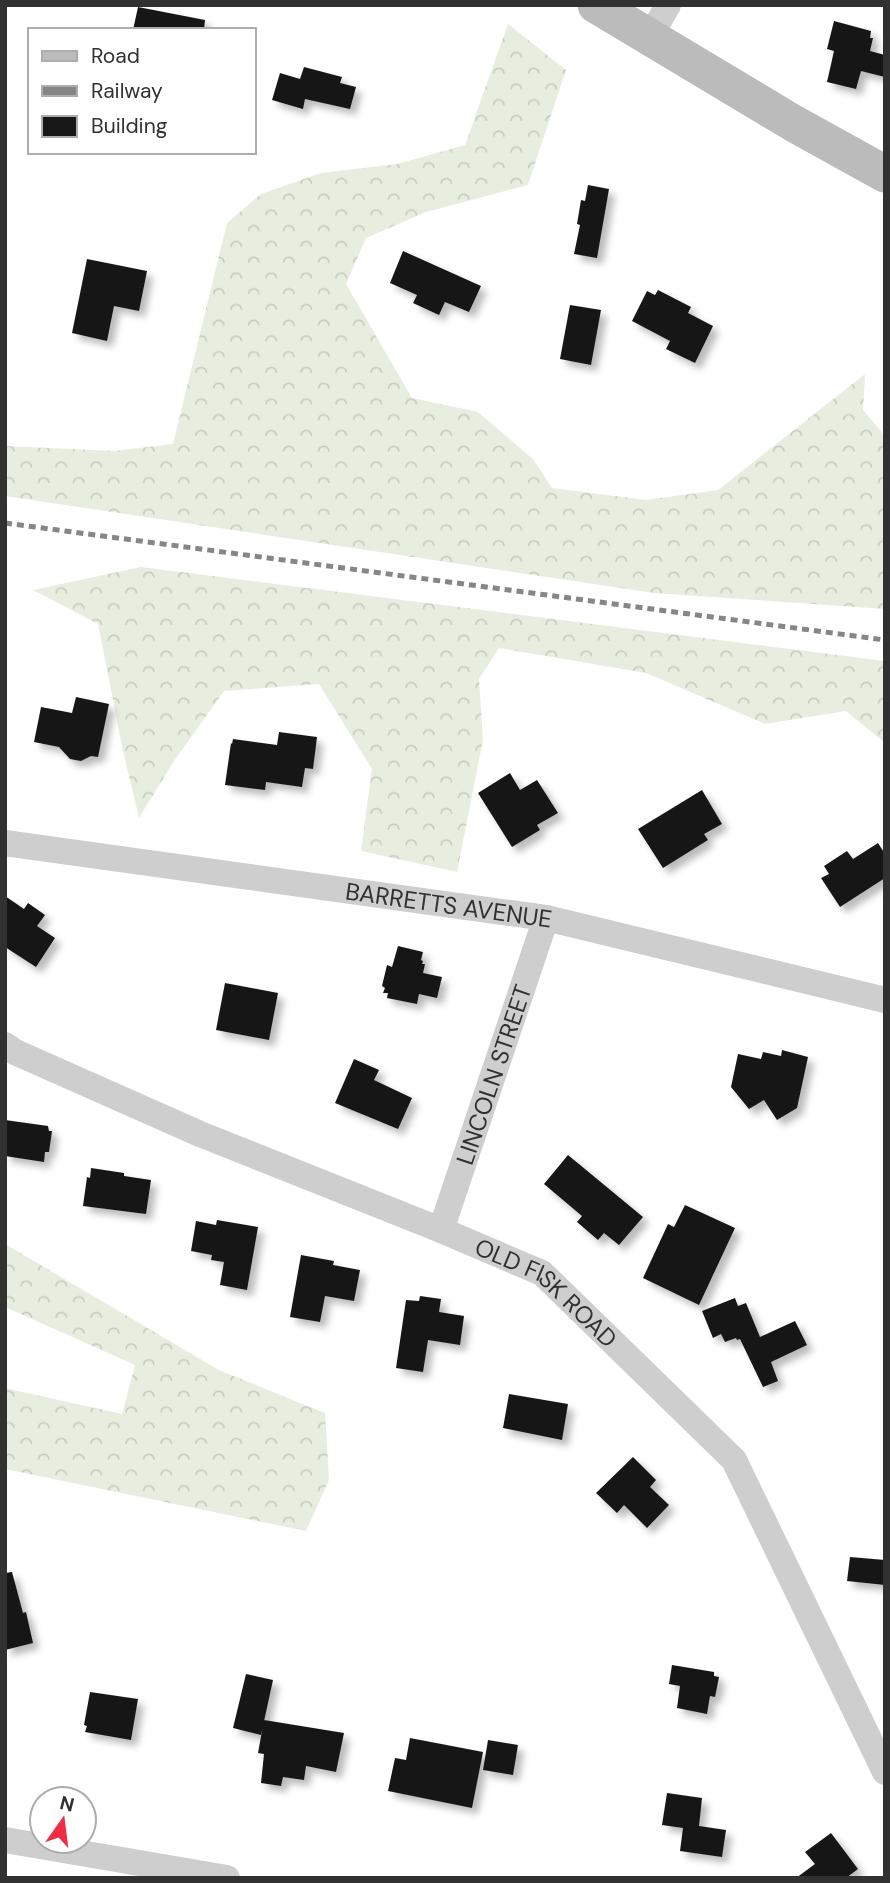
<svg xmlns="http://www.w3.org/2000/svg" width="890" height="1883" viewBox="0 0 890 1883" font-family="'DM Sans',sans-serif">
<style>
.forest{fill:url(#forest-crowns)}
.building{fill:#181818;filter:url(#shadow)}
.lines{fill:none;stroke-linecap:round;stroke-linejoin:round}
.street{stroke:#cecece;stroke-width:26}
.secondary{stroke:#bbb;stroke-width:37}
.rail{stroke:#868686;stroke-width:5;stroke-dasharray:7 5;stroke-linecap:butt}
.labels{text-anchor:middle;dominant-baseline:central;stroke-width:7;stroke-linejoin:round;paint-order:stroke}
.street-label{font-size:24px;fill:#313131;stroke:#fff}
</style>
<defs>
<pattern id="forest-crowns" width="20" height="18" patternUnits="userSpaceOnUse" patternTransform="scale(1.75)"><rect width="20" height="18" fill="#e8eedf"/><path d="M2 6a3 3 0 1 1 6 0M12 15a3 3 0 1 1 6 0" fill="none" stroke="#c7cdc0"/></pattern>
<filter id="shadow"><feDropShadow dx="6" dy="6" stdDeviation="3.5" flood-color="#0004"/></filter>
</defs>
<rect width="100%" height="100%" fill="#fff"/>
<!-- forest -->
<path class="forest" d="M 508,24 L 566,70 L 528,185 L 426,212 L 366,238 L 346,284 L 412,398 L 478,412 L 533,459 L 552,488 L 646,500 L 718,490 L 865,374 L 863,410 L 885,436 L 885,609 L 654,593 L 5,496 L 5,446 L 114,451 L 173,444 L 227,223 L 261,194 L 321,173 L 397,164 L 465,145 Z
M 141,567 L 885,661 L 885,743 L 846,711 L 765,724 L 646,673 L 499,648 L 479,679 L 483,740 L 457,872 L 361,851 L 372,769 L 319,684 L 224,691 L 174,761 L 139,818 L 123,751 L 98,624 L 33,590 Z
M 5,1244 L 219,1370 L 325,1413 L 329,1480 L 306,1531 L 5,1469 L 5,1388 L 122,1414 L 135,1365 L 5,1307 Z"/>
<!-- building -->
<path class="building" d="M 138,7 L 205,20 L 204,30 L 133,30 Z
M 834,21 L 871,31 L 870,38 L 873,38 L 870,51 L 885,55 L 885,77 L 861,71 L 856,89 L 827,82 L 834,51 L 827,49 Z
M 304,67 L 342,77 L 340,83 L 356,87 L 350,109 L 305,99 L 303,109 L 272,100 L 280,73 L 300,79 Z
M 588,185 L 609,189 L 597,258 L 574,254 L 580,225 L 577,224 L 581,200 L 585,201 Z
M 403,251 L 481,286 L 469,312 L 445,302 L 439,315 L 413,303 L 417,295 L 390,283 Z
M 87,259 L 147,271 L 139,311 L 114,306 L 107,341 L 72,333 Z
M 658,290 L 691,307 L 688,313 L 713,326 L 695,363 L 666,349 L 670,341 L 632,321 L 647,291 L 655,295 Z
M 570,305 L 601,310 L 591,365 L 560,359 Z
M 76,697 L 109,704 L 98,757 L 91,756 L 81,761 L 70,759 L 59,747 L 34,742 L 41,707 L 72,713 Z
M 279,732 L 317,737 L 313,769 L 305,768 L 302,787 L 266,782 L 265,790 L 225,785 L 231,743 L 232,744 L 233,739 L 277,745 Z
M 510,773 L 520,790 L 537,780 L 558,813 L 537,825 L 540,830 L 512,847 L 478,793 Z
M 702,790 L 722,824 L 704,834 L 708,840 L 663,868 L 638,829 Z
M 878,843 L 885,854 L 885,878 L 840,907 L 821,878 L 829,874 L 824,866 L 847,851 L 853,859 Z
M 5,896 L 24,909 L 28,903 L 45,915 L 37,926 L 55,938 L 36,967 L 5,947 Z
M 398,946 L 423,952 L 421,960 L 423,961 L 422,964 L 425,964 L 423,973 L 442,977 L 437,998 L 419,994 L 417,1004 L 387,998 L 388,993 L 383,993 L 385,988 L 382,986 L 387,965 L 392,967 Z
M 225,983 L 278,993 L 269,1040 L 216,1030 Z
M 782,1050 L 808,1057 L 797,1108 L 777,1120 L 764,1100 L 749,1109 L 731,1087 L 738,1054 L 761,1059 L 763,1052 L 781,1056 Z
M 354,1059 L 379,1070 L 374,1080 L 412,1098 L 398,1129 L 335,1103 Z
M 5,1120 L 48,1126 L 49,1131 L 52,1131 L 49,1152 L 45,1152 L 44,1162 L 5,1156 Z
M 568,1155 L 643,1217 L 619,1245 L 604,1233 L 598,1240 L 577,1222 L 582,1216 L 544,1184 Z
M 91,1168 L 124,1173 L 124,1176 L 151,1180 L 146,1214 L 83,1206 L 87,1177 L 90,1178 Z
M 685,1205 L 735,1228 L 699,1305 L 643,1278 L 668,1224 L 674,1227 Z
M 217,1220 L 258,1227 L 247,1290 L 220,1285 L 224,1262 L 211,1260 L 212,1255 L 191,1251 L 196,1221 L 216,1225 Z
M 301,1255 L 334,1261 L 333,1265 L 360,1270 L 354,1301 L 325,1296 L 320,1322 L 290,1317 Z
M 420,1296 L 441,1299 L 439,1312 L 464,1316 L 460,1345 L 428,1340 L 423,1372 L 396,1368 L 406,1300 L 419,1301 Z
M 735,1298 L 738,1306 L 746,1303 L 760,1337 L 795,1321 L 807,1345 L 771,1362 L 778,1381 L 763,1387 L 740,1339 L 737,1340 L 736,1338 L 725,1342 L 721,1334 L 713,1338 L 702,1311 Z
M 509,1394 L 568,1404 L 562,1440 L 503,1428 Z
M 633,1457 L 656,1480 L 650,1487 L 669,1505 L 647,1528 L 624,1505 L 617,1513 L 596,1493 Z
M 850,1557 L 885,1560 L 885,1585 L 847,1581 Z
M 12,1572 L 23,1613 L 26,1612 L 33,1643 L 5,1650 L 5,1573 Z
M 672,1665 L 714,1672 L 714,1676 L 719,1677 L 715,1697 L 710,1696 L 707,1714 L 677,1708 L 680,1686 L 669,1684 Z
M 246,1674 L 273,1680 L 261,1735 L 233,1728 Z
M 90,1692 L 138,1699 L 131,1740 L 85,1732 L 87,1726 L 84,1725 Z
M 264,1720 L 344,1733 L 336,1772 L 306,1766 L 304,1780 L 283,1777 L 281,1786 L 261,1783 L 264,1754 L 258,1753 Z
M 410,1738 L 483,1752 L 472,1808 L 388,1791 L 395,1758 L 406,1760 Z
M 488,1740 L 518,1745 L 513,1775 L 483,1770 Z
M 667,1793 L 702,1798 L 699,1826 L 726,1830 L 722,1857 L 680,1851 L 683,1828 L 662,1825 Z
M 831,1833 L 858,1869 L 846,1878 L 796,1878 L 815,1864 L 805,1852 Z"/>
<g class="lines">
<!-- street -->
<g class="street">
<path d="M 650,37 L 668,5"/>
<path id="s1" d="M 5,843 L 546,918 L 885,1000"/>
<path id="s2" d="M 5,1045 L 15,1052 L 200,1134 L 441,1230 L 542,1273 L 734,1460 L 885,1772"/>
<path id="s3" d="M 441,1230 L 546,918"/>
<path d="M 5,1840 L 227,1878"/>
</g>
<!-- secondary -->
<path class="secondary" d="M 596,5 L 793,123 L 885,174"/>
<!-- rail -->
<path class="rail" d="M 5,523 L 885,640"/>
</g>
<g class="labels">
<!-- street labels -->
<g class="street-label">
<text stroke="none"><textPath href="#s1" startOffset="448">BARRETTS AVENUE</textPath></text>
<text stroke="none"><textPath href="#s3" startOffset="164">LINCOLN STREET</textPath></text>
<text stroke="none"><textPath href="#s2" startOffset="598">OLD FISK ROAD</textPath></text>
</g>
</g>
<!-- border -->
<rect width="890" height="1883" fill="none" stroke="#313131" stroke-width="14"/>
<!-- legend -->
<rect x="28" y="28" width="228" height="126" fill="#ffffff" stroke="#adadad" stroke-width="2"/>
<rect x="42" y="51" width="35" height="10" fill="#bbbbbb" stroke="#adadad" stroke-width="2"/>
<text x="91" y="63" font-size="21" fill="#313131">Road</text>
<rect x="42" y="86" width="35" height="10" fill="#868686" stroke="#adadad" stroke-width="2"/>
<text x="91" y="98" font-size="21" fill="#313131">Railway</text>
<rect x="42" y="116" width="35" height="21" fill="#181818" stroke="#adadad" stroke-width="2"/>
<text x="91" y="133" font-size="21" fill="#313131">Building</text>
<!-- north arrow -->
<g transform="translate(63 1820) rotate(14)"><circle r="33" fill="#ffffff" stroke="#adadad" stroke-width="2"/>
<path d="M0-5L12 26L0 18L-12 26Z" fill="#f02b44"/>
<text y="-10" font-size="19" font-weight="bold" text-anchor="middle" fill="#313131">N</text>
</g>
</svg>
